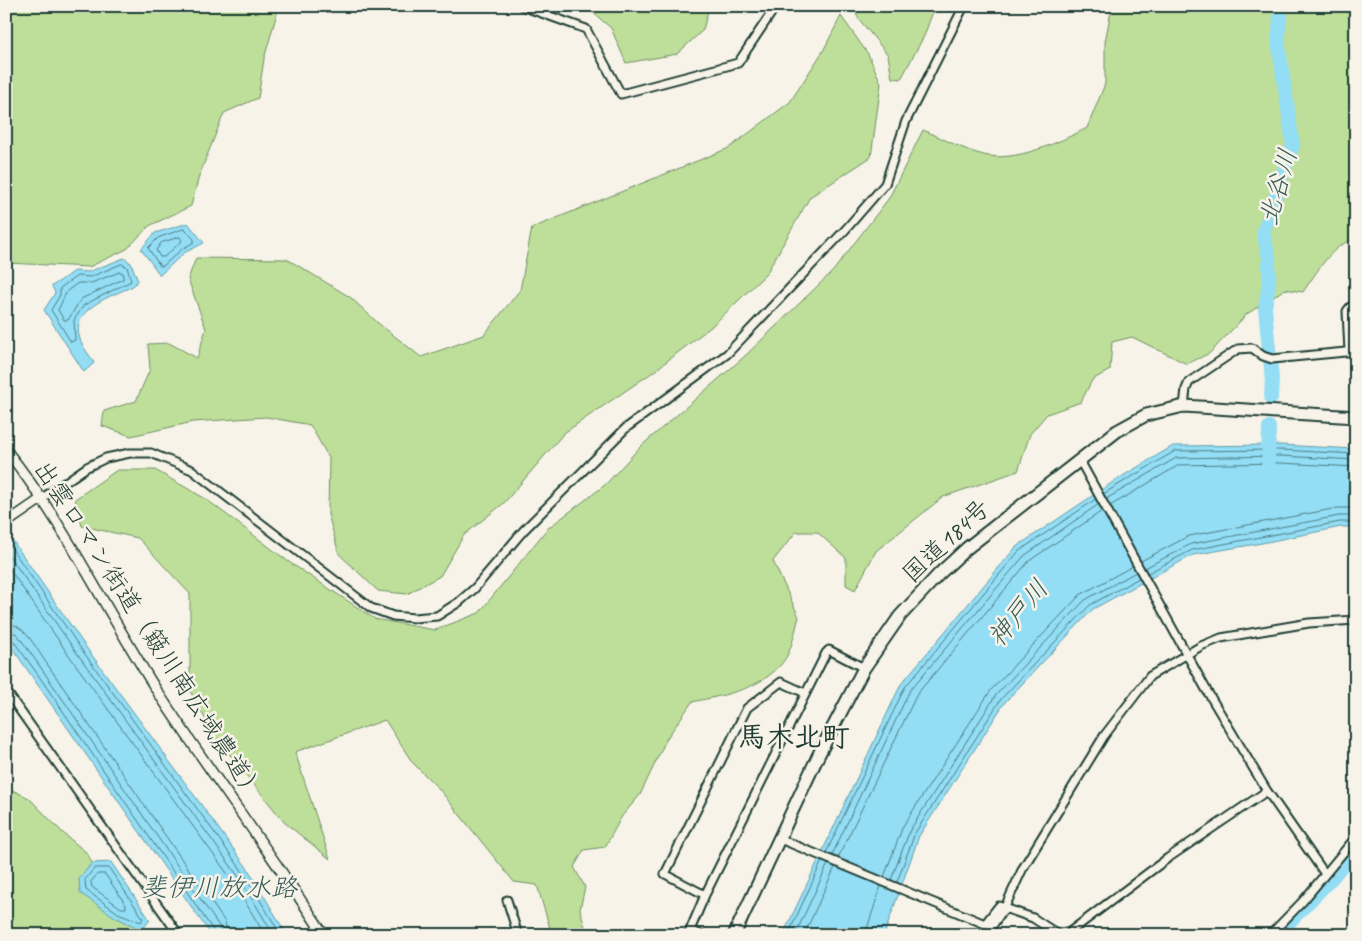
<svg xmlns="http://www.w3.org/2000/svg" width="1362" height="941" viewBox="0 0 1362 941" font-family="Caveat,'Klee One',sans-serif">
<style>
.green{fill:#bedf99;stroke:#6e8e66}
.water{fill:#93ddf5;stroke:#659da8}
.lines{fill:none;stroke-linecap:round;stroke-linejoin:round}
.shore{stroke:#4d7d81;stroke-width:1}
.river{stroke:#93ddf5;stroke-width:14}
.minor-casing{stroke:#1f3d34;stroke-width:11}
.tertiary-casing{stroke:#1f3d34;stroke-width:12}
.trunk-casing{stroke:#1f3d34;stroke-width:15}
.minor{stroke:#f7f3e8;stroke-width:7}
.tertiary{stroke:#f7f3e8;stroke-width:9}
.trunk{stroke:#f7f3e8;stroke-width:11}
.labels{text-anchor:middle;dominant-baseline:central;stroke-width:5;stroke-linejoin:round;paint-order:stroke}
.street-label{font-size:25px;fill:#1f3d34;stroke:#f7f3e8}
.water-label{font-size:26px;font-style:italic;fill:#365d5b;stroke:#f7f3e8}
.quarter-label{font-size:28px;font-weight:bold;fill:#1f3d34;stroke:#f7f3e8}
</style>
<rect width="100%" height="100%" fill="#f7f3e8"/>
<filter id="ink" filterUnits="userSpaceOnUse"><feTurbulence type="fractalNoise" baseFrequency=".02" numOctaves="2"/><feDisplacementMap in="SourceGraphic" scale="10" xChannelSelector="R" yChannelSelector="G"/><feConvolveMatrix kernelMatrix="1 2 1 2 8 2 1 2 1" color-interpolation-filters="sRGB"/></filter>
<g filter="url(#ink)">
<!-- green -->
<path class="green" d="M 6,6 L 279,6 L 264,59 L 258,98 L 224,113 L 199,176 L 191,206 L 149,226 L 127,249 L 89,267 L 6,263 Z
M 585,6 L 709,6 L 703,30 L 677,54 L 626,63 L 611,28 Z
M 853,6 L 935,6 L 924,36 L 901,79 L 892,78 L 888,55 L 858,18 Z
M 1112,6 L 1356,6 L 1356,239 C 1332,243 1316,274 1303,292 L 1285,289 L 1247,314 L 1210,353 L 1187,364 L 1132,337 L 1112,342 L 1110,370 L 1092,380 L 1081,402 L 1047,414 L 1030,434 L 1018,471 L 943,497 L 876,551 L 855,590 L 846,585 L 846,558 L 817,532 L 796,532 L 773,561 L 799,617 C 795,630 792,651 783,662 C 761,690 724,695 692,702 L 667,738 L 640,795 L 622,816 L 605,847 L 584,850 L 574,867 L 585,887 L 580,909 L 587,935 L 552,935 L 537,885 L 514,882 L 439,789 L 412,762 L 385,720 L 295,752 L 330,859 L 284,822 L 214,735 L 190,691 L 190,594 L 138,538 L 82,526 L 75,499 L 117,470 L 155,470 L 206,499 L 289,562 L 375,619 L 435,630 L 479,613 L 547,529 L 605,485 L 640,447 L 745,356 L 833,271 L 889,198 L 923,130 C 943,138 963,150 984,155 C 1014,163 1060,142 1087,128 L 1105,84 L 1105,42 Z
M 841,16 L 868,54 L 881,83 L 871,157 L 810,197 L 766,274 L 712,326 L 653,372 L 564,433 L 504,503 L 464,535 L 440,576 L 407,594 L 378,591 L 339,554 L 328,514 L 329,458 L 310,425 L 266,417 L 193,422 L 131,436 L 102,426 L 104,411 L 136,401 L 150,369 L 148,344 L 169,343 L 197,358 L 206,329 L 188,279 L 196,258 L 287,259 L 350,297 L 378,323 L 421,357 L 484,335 L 520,290 L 532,228 L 729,148 L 790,102 L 823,51 Z
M 6,787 L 29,798 L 63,833 L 87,853 L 92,863 L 79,879 L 115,917 L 155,935 L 6,935 Z"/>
<!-- water -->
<path class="water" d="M 188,223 L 204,243 L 184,253 L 160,275 L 141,249 L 155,233 Z
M 124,258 L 131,263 L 138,281 L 133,286 C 113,296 69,308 80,339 C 82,347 90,355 94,363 L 84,372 L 44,310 L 55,293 L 52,286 L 75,271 L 88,272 Z
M 1280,445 L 1356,449 L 1356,527 L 1341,527 L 1262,543 L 1193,555 L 1093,609 L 1005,702 L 919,836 L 884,935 L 783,935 L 901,684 L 1016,547 L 1116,480 L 1173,446 Z
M 6,531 L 83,643 L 248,869 L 287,935 L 211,935 L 6,639 Z
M 111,862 L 150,920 L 142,930 L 115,917 L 80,893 L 79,879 L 92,863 Z"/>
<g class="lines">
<!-- shore -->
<path class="shore" d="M 184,229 L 194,239 L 194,242 L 182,249 L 163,266 L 160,266 L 148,248 L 158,238 Z
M 180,237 L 182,241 L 164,257 L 160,257 L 156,250 L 161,243 Z
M 122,264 L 127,267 L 131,281 L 84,305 L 74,320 L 75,340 L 71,342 L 51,310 L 60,295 L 60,288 L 77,276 L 90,277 Z
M 120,272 L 123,273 L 123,279 L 81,299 L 68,320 L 64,320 L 58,310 L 67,291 L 78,283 L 91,283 Z
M 1103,494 L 1175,451 L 1280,450 L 1356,454
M 1106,499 L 1176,458 L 1280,456 L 1356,460
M 1110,506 L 1179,465 L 1280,463 L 1356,467
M 6,540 L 79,646 L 243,872 L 281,935
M 6,551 L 74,649 L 238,876 L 274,935
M 1141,561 L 1189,536 L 1338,508 L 1356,508
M 6,564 L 68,654 L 232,880 L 265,935
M 1145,568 L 1191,544 L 1339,516 L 1356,516
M 1148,573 L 1192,550 L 1340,522 L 1356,522
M 6,623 C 25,624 35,647 45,661 L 225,922 L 228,935
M 6,630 L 17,634 L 39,665 L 219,926 L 221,935
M 6,637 L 12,639 L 34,669 L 213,930 L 214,935
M 826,853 L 905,687 L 1019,551 L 1096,499
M 832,855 L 910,690 L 1024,556 L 1099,504
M 838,858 L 917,694 L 1029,561 L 1102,511
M 95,868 L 109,868 L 143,918 L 141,922 L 118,913 L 86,890 L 85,880 Z
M 98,874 L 105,874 L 126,905 L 126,908 L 121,908 L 92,887 L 91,882 Z
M 884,877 L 903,826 L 991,690 L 1080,595 L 1133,566
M 891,880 L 910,830 L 996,695 L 1085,600 L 1136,572
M 897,882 L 915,833 L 1001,699 L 1090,605 L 1139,578
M 788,935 L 822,861
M 795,935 L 828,864
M 804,935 L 835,867
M 865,935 L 881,886"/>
<!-- river -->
<path class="river" d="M 1271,398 L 1272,379 L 1265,308 L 1269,283 L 1269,257 L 1263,233 L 1293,145 L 1278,41 L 1281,6
M 1268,464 L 1269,427
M 1277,935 L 1332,878 L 1356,848"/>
<defs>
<path id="minor" d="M 522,6 L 586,29 L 621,94 L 738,63 L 776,6
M 1349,352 L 1347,311 L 1350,307 L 1356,305
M 1184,406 L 1186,389 L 1189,382 L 1238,349 L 1252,348 L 1263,356 L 1272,359 L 1356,351
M 1079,459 L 1207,691 L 1267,791 L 1325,874
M 41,499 L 87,467 L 106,458 L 130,453 L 151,453 L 192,470 L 371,608 L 393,616 L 414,618 L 437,616 L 459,602 L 475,588 L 523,531 L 626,428 L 727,354 L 846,229 L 885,184 L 906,121 L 964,6
M 6,691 L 179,935
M 780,839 L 985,924 L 999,906 L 1033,918 L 1059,935
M 705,895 L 665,874 L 747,708 L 781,682 L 805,693
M 507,900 L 518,935
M 690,930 L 702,935
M 688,935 L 705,895 L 826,653 L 829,650 L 864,668
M 986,935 L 1005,907 L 1023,868 L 1104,736 L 1150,676 L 1201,646 L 1221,638 L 1309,623 L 1356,620
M 1069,935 L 1071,931 L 1168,858 L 1267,791
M 1270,935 L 1303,901 L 1356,837"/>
<path id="tertiary" d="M 6,450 C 66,525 107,613 159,694 C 212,775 271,853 324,935
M 6,523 L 41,499"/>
<path id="trunk" d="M 734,935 L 819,754 L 864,668 L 900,616 L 939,574 L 967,548 L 1117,431 L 1146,415 L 1184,406 L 1356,417"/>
</defs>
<!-- minor casing -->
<use href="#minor" class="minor-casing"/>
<!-- tertiary casing -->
<use href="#tertiary" class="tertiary-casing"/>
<!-- trunk casing -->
<use href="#trunk" class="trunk-casing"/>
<!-- minor -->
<use href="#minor" class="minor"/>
<!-- tertiary -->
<use href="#tertiary" class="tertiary"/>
<!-- trunk -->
<use href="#trunk" class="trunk"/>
</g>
</g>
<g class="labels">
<!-- street labels -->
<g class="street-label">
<text transform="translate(946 541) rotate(-43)">国道184号</text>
<text transform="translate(149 631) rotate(57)">出雲ロマン街道（簸川南広域農道）</text>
</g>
<!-- water labels -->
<g class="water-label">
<text transform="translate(1278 187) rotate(-74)">北谷川</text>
<text transform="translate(1018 613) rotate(-50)">神戸川</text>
<text x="219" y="887">斐伊川放水路</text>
</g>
<!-- quarter labels -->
<g class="quarter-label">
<text x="794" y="736">馬木北町</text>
</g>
</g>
<!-- margin -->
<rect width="1362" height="941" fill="none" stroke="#f7f3e8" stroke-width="25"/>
<rect x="12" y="12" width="1337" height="916" fill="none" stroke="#1f3d34" stroke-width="2" filter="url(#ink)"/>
</svg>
